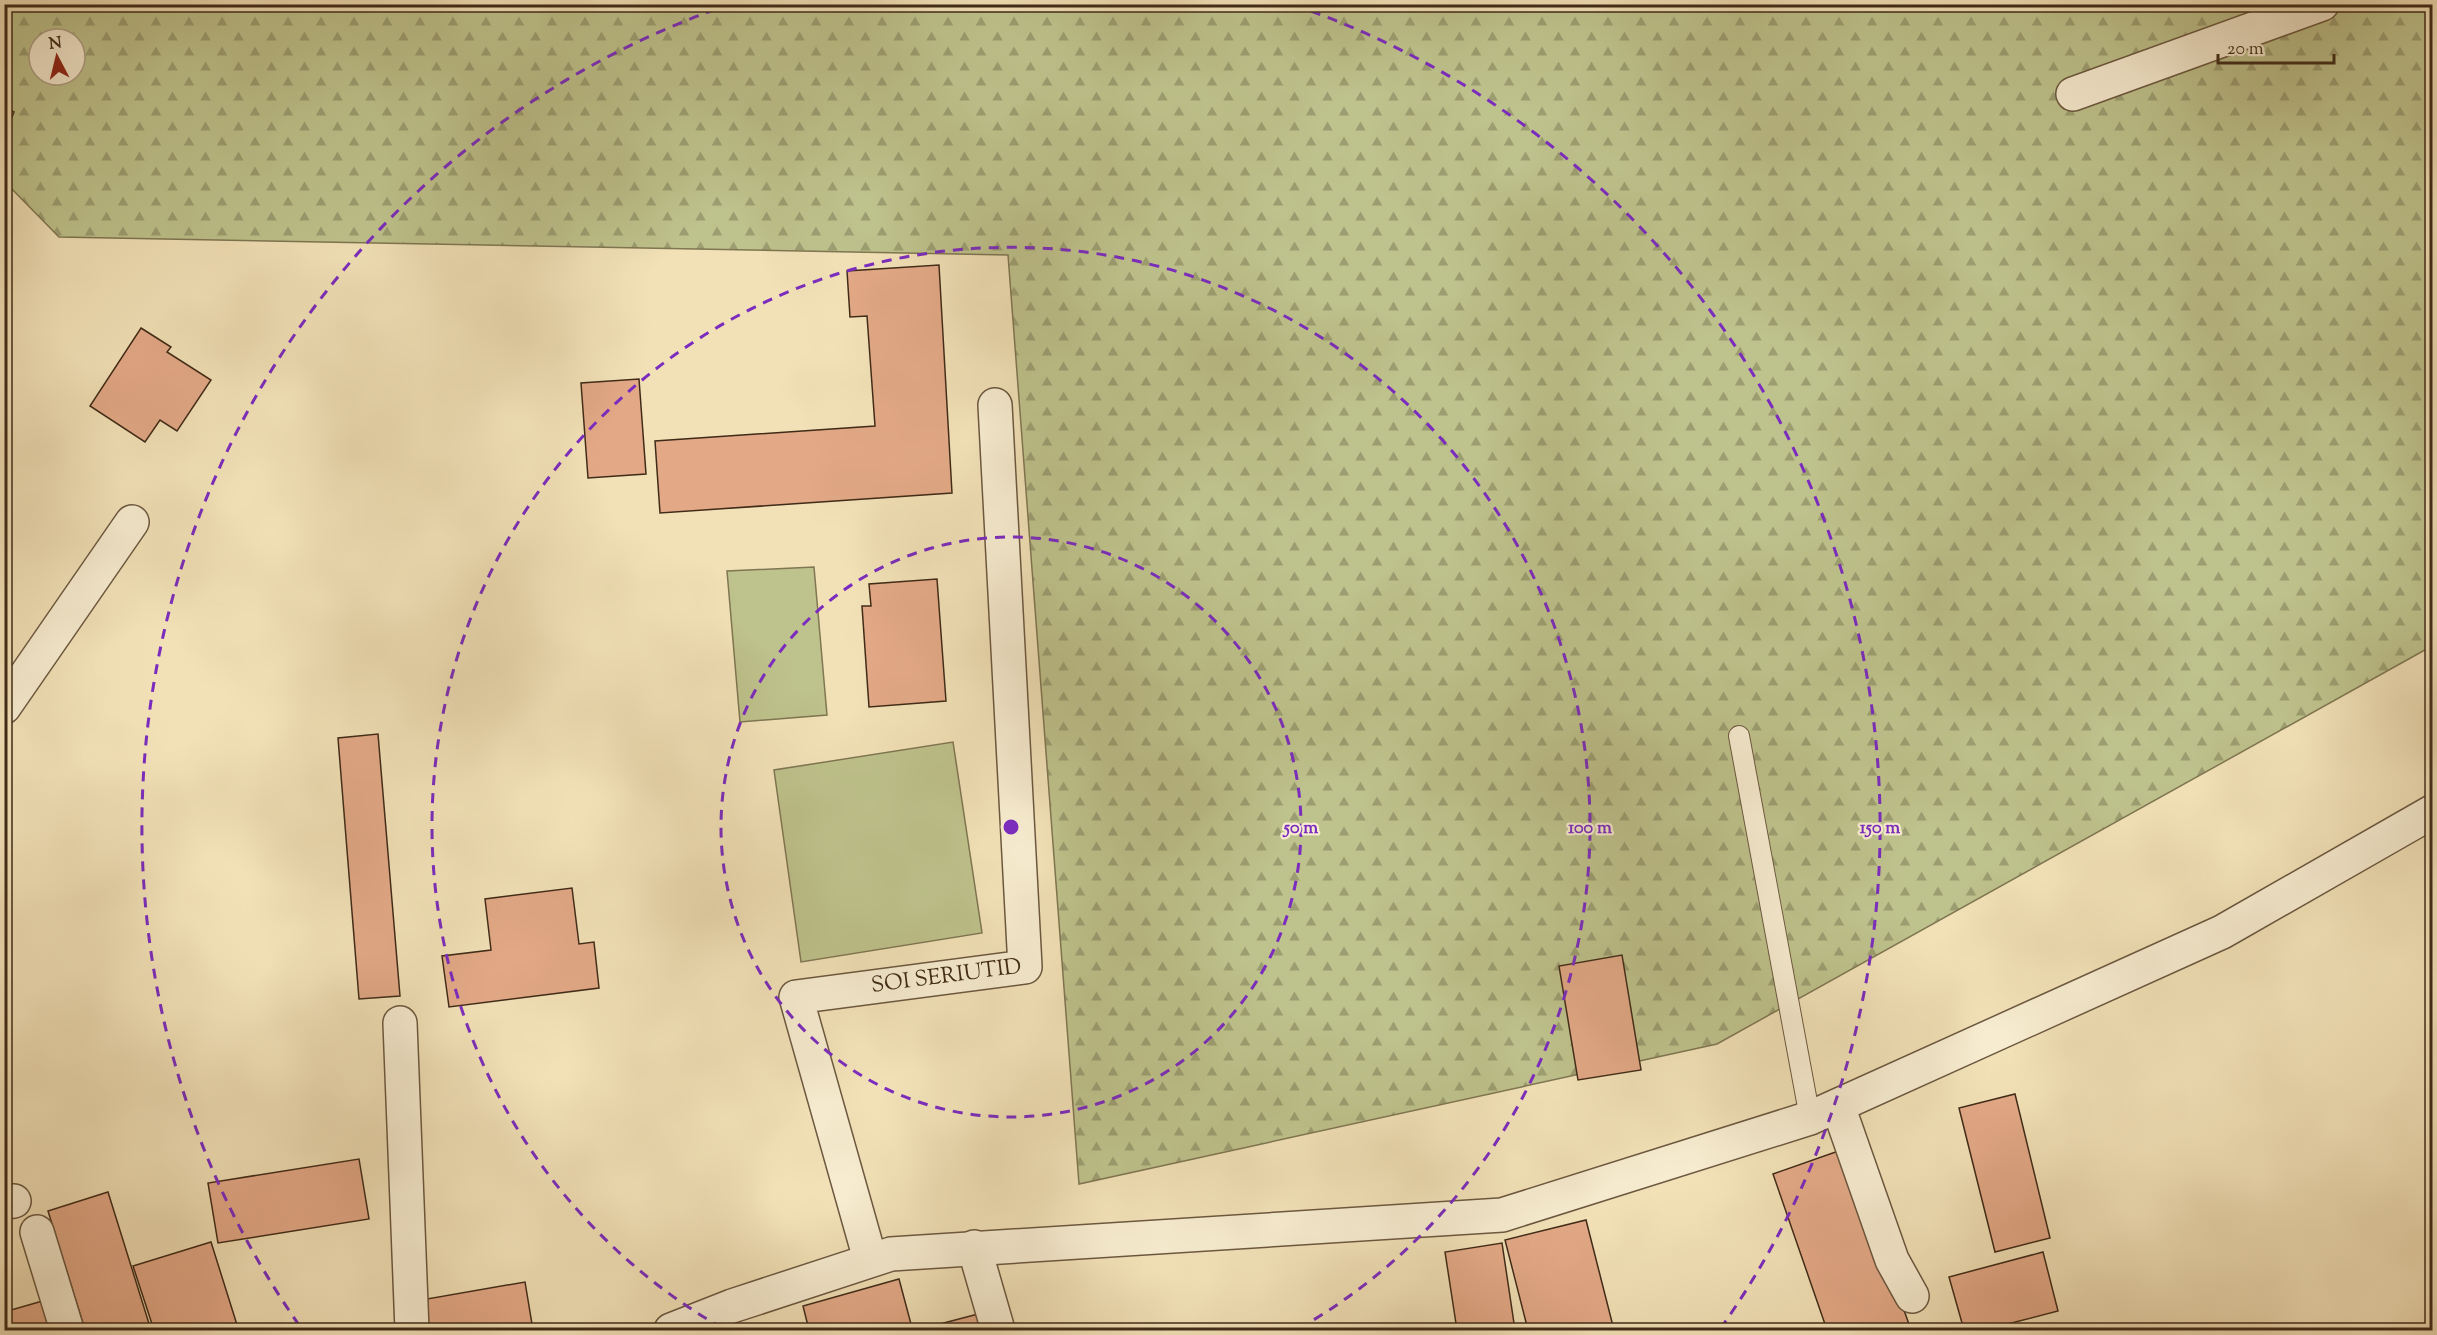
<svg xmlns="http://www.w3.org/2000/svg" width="2437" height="1335" viewBox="0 0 2437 1335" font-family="'Sorts Mill Goudy',serif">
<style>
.forest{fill:url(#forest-firs);stroke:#7f7652;stroke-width:1.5;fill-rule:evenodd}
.park{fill:#bec28c;stroke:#7f7652;stroke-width:1.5}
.building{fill:#e3a987;stroke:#402b18;stroke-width:1.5}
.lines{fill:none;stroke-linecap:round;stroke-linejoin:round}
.service-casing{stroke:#6c5840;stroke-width:22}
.minor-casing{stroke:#6c5840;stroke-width:36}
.service{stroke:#f7ecd0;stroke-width:20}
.minor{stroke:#f7ecd0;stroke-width:33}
.ring{fill:none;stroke:#7b2cbf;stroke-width:3;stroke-dasharray:10 8}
.labels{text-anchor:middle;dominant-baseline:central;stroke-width:4.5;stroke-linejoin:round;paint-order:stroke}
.street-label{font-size:22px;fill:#402b18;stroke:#f7ecd0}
.centre{fill:#7b2cbf;stroke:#f7ecd0;stroke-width:3}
.ring-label{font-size:18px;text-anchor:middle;font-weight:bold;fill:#7b2cbf;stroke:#f7ecd0;stroke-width:4.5;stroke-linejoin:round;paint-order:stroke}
</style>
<defs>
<pattern id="forest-firs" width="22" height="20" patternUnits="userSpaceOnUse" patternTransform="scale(1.5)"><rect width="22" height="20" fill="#bec28c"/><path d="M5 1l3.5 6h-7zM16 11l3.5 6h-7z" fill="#9c9e71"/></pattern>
</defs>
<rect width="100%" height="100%" fill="#f2e1b7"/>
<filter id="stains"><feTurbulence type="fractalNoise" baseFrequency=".00333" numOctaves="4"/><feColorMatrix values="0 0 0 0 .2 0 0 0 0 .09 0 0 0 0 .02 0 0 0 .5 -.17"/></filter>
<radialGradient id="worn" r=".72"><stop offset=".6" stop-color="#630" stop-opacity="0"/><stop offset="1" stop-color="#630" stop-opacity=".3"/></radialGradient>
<!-- forest -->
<path class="forest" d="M 4,5 L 2432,5 L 2432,646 L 1717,1044 L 1079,1184 L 1008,255 L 59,237 L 5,182 ZM 39,39 L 75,39 L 75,75 L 39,75 Z"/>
<!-- park -->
<path class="park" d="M 814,567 L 827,715 L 740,722 L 727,571 Z
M 953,742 L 982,933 L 801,962 L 774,770 Z"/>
<!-- building -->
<path class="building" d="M 4,108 L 14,112 L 4,138 Z
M 939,265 L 952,493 L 660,513 L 655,441 L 875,426 L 867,316 L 850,317 L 847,271 Z
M 141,328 L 171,347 L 167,352 L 211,380 L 177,431 L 160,420 L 145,442 L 90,406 Z
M 639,379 L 646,474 L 588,478 L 581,383 Z
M 937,579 L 946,701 L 869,707 L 862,606 L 871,606 L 869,584 Z
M 378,734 L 400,996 L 359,999 L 338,738 Z
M 572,888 L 579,944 L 594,942 L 599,988 L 449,1007 L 442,956 L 491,950 L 485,899 Z
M 1622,955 L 1641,1070 L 1578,1080 L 1559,966 Z
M 2015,1094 L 2050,1238 L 1995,1252 L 1959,1108 Z
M 1847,1148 L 1911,1330 L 1827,1330 L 1773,1174 Z
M 359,1159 L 369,1219 L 218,1243 L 208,1183 Z
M 108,1192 L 151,1330 L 85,1330 L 48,1211 Z
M 1586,1220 L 1614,1330 L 1528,1330 L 1505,1240 Z
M 211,1242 L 238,1328 L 243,1326 L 244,1330 L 154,1330 L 133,1266 Z
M 1502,1243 L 1515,1330 L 1457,1330 L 1445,1252 Z
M 2043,1252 L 2058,1311 L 1984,1330 L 1964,1330 L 1949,1277 Z
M 899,1279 L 911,1324 L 889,1330 L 809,1330 L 803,1306 Z
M 525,1282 L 533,1330 L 426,1330 L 421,1300 Z
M 46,1300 L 55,1330 L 4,1330 L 4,1312 Z
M 982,1313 L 987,1330 L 917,1330 Z"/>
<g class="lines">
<defs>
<path id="service" d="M 1739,736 L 1810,1118"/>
<g id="minor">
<path d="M 2073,94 L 2322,4"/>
<path d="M 4,707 L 132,522"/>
<path d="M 400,1023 L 412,1330"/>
<path d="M 1838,1106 L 1892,1260 L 1912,1296"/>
<path d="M 4,1202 L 14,1201"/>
<path d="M 37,1232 L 67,1330"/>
<path d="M 974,1247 L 998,1330"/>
<path id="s1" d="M 870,1259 L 796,997 L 1025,967 L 995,405"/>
<path d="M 671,1330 L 732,1306 L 891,1254 L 1502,1215 L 1810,1118 L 2222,932 L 2432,812"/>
</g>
</defs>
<!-- service casing -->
<use href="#service" class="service-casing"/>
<!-- minor casing -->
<use href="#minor" class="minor-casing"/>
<!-- service -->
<use href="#service" class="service"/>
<!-- minor -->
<use href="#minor" class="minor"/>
</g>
<!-- distance rings -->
<g class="ring">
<circle cx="1011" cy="827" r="290"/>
<path d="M722 1328A579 579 0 1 1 1300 1328"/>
<path d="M299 1325A869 869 0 0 1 728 5M1294 5A869 869 0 0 1 1723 1325"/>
</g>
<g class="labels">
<!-- street labels -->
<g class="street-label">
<text stroke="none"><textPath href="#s1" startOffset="424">SOI SERIUTID</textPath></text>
</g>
</g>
<circle cx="1011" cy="827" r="9" class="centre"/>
<g class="ring-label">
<text x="1301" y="833">50 m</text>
<text x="1590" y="833">100 m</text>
<text x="1880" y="833">150 m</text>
</g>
<!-- margin -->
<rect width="2437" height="1335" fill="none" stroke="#f2e1b7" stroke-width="24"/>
<rect x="6" y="6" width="2425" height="1323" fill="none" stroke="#402b18" stroke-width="3"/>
<rect x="12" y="12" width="2413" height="1311" fill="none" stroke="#402b18" stroke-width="1.5"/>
<!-- north arrow -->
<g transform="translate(57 57) rotate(353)"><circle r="28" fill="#f7ecd0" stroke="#ae9f86" stroke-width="1.5"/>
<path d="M0-4.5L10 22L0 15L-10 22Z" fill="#8f2418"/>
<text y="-9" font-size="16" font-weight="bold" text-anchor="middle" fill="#402b18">N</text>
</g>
<!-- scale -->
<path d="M2218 54v9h116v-9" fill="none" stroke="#402b18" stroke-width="3"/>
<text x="2227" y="54" font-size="18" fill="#402b18" stroke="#f7ecd0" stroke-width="4.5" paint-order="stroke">20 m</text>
<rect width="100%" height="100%" filter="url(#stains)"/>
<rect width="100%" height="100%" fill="url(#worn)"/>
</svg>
